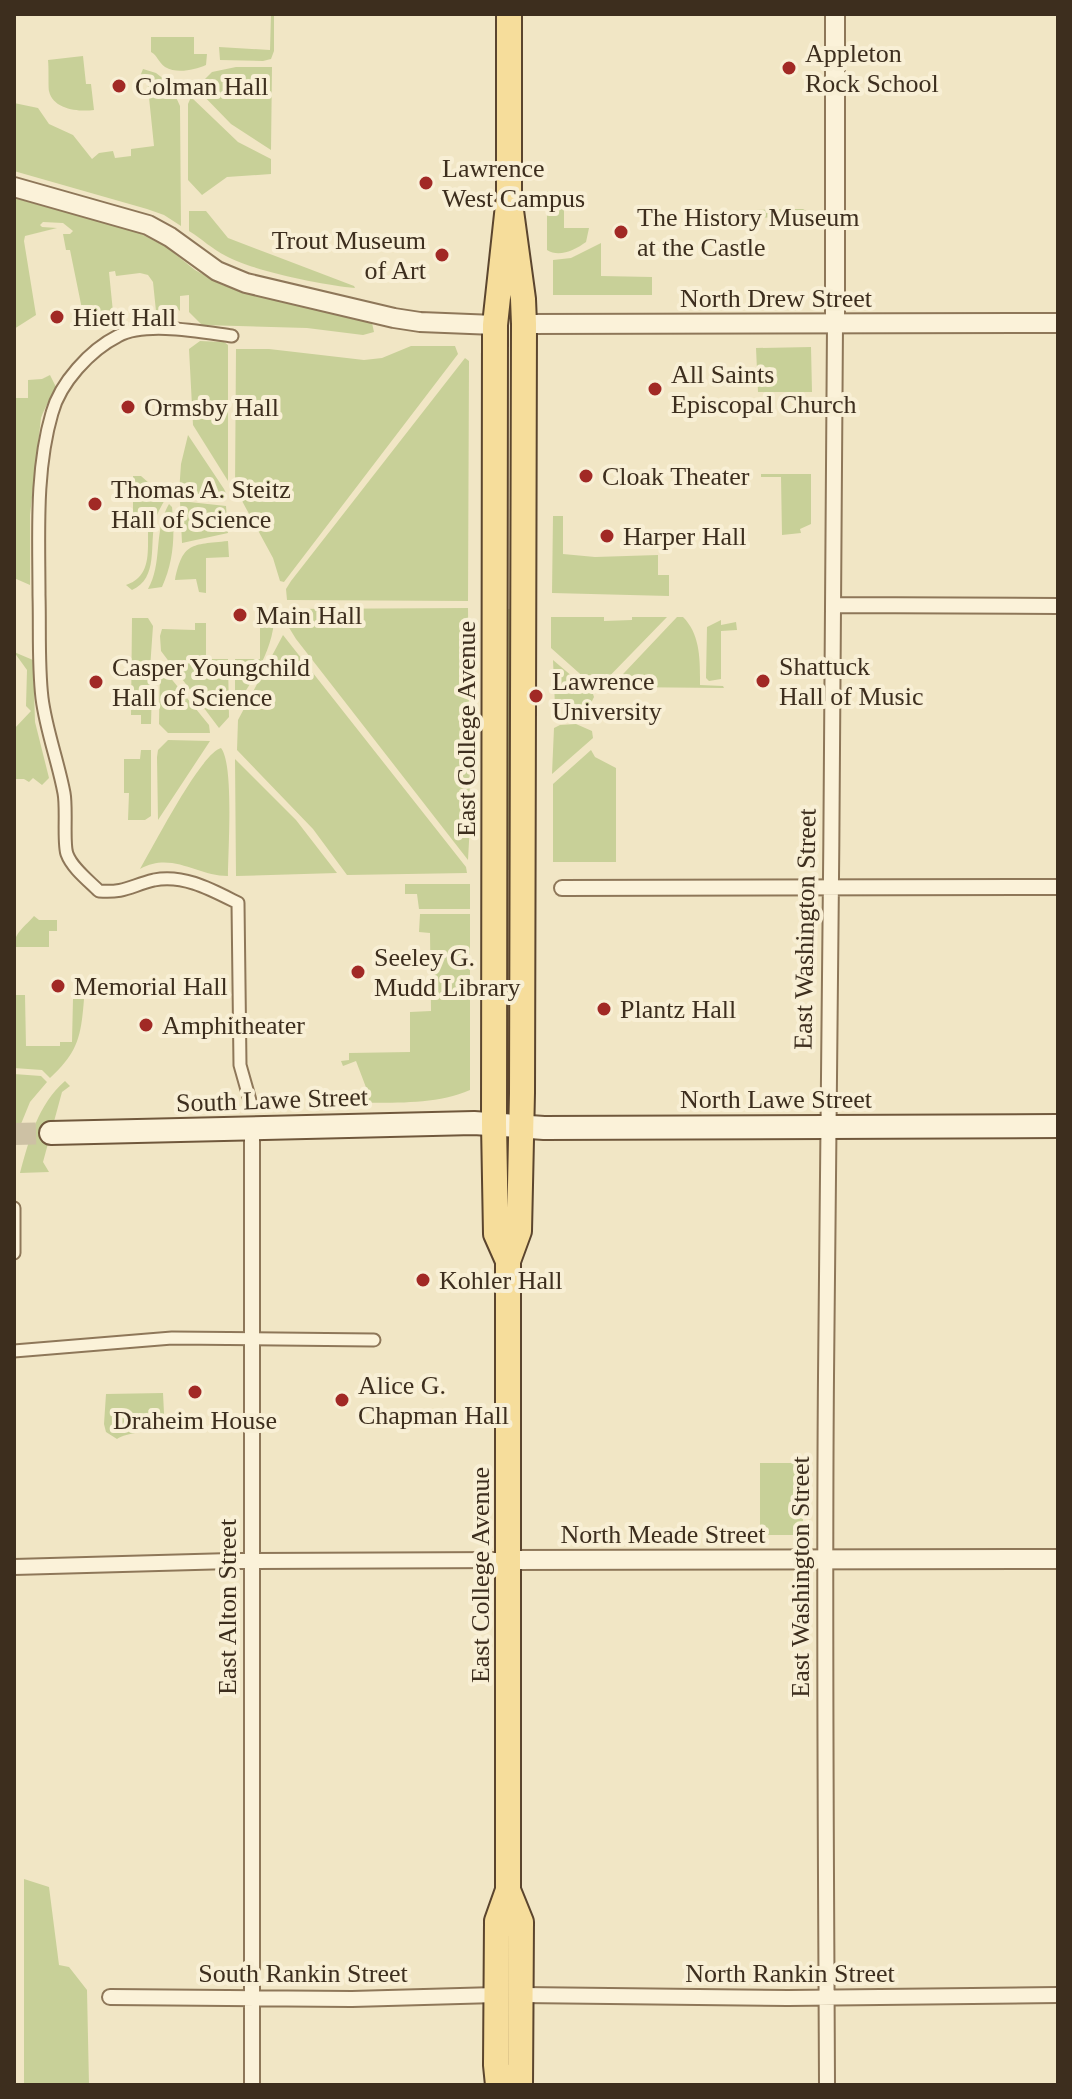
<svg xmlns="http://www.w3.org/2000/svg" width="1072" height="2099" viewBox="0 0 1072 2099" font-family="Georgia,serif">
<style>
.green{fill:#c8d098}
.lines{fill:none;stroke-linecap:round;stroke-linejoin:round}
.secondary-tunnel{stroke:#cdc1a4;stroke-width:22;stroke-dasharray:22 11;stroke-linecap:butt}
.pedestrian-casing{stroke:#8e7759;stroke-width:15}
.minor-casing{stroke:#8e7759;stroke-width:18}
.tertiary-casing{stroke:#8e7759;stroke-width:22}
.secondary-casing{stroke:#70583c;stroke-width:26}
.primary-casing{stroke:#5b452e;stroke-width:28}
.pedestrian{stroke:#fbf2d9;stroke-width:11}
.minor{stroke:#fbf2d9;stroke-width:14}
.tertiary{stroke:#fbf2d9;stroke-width:18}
.secondary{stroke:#fbf2d9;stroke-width:22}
.primary{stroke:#f6dd9b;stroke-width:24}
.poi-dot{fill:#a12925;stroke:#f8efd5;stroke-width:3}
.labels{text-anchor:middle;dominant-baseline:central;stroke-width:8;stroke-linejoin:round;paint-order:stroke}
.poi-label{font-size:26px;fill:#3d2e1e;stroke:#f8efd5;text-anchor:start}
.street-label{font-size:26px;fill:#3d2e1e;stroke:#f8efd5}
</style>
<rect width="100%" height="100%" fill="#f1e6c5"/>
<!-- green -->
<path class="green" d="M 271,14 L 274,14 L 274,51 L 271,59 L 263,61 L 220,60 L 219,47 L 270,50 Z
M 194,37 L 194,54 L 207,54 L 206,65 C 194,70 177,74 165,67 C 158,62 158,56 151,52 L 151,37 Z
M 83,56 L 86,84 L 91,84 L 94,110 C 80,112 53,110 49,91 C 48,86 49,69 48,60 Z
M 236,67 L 272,67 L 271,150 L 231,124 L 196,88 L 212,72 Z
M 143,69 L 156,73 L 170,84 L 180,106 L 181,226 L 164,215 L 147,209 L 14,171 L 14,103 L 38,108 L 49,124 L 73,135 L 92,159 L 99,153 L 113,151 L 115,158 L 131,156 L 131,149 L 154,146 L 147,78 L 139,79 Z
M 191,97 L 238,142 L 271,159 L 271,174 L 227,177 L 202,195 L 188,180 L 188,104 Z
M 547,191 L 564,192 L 564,228 L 589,228 L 586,242 C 575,250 559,258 547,250 Z
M 14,198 L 137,232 L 165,246 L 195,270 L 222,285 L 372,323 L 374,332 L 363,335 L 307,328 L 202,325 L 189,312 L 189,295 L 180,296 L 180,311 L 175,306 L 163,315 L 167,321 L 157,321 L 153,282 L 148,275 L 140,273 L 116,276 L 115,271 L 109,272 L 113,312 L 84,330 L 79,310 L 82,309 L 70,250 L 66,250 L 63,234 L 70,234 L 73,231 L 63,223 L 43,222 L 40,225 L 42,227 L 57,228 L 25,236 L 24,241 L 36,315 L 14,329 L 14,207 L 16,204 Z
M 790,209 L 803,209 L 811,214 L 812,218 L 691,217 L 692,212 Z
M 189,211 L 206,211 L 228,238 L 354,286 L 355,288 C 323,285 253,271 226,256 C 212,249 202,239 189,231 Z
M 601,243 L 601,276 L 652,277 L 652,295 L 553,295 L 553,260 L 571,258 Z
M 200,341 L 224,342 L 228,345 L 228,481 L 193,425 L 189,349 Z
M 411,346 L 455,346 L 458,354 L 284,582 L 280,581 L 273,558 L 235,488 L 236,349 L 269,349 L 364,360 L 382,358 Z
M 811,347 L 812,392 L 758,392 L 756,348 Z
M 465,358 L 469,361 L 468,601 L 287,600 L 286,589 L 291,581 Z
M 50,375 L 56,387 C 52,398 45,406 41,418 L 30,515 L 30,585 L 14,578 L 14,398 L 28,398 L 28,380 L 42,379 Z
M 188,435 L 224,489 L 227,495 L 222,500 L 179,493 L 181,464 Z
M 761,474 L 811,474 L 811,524 L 800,529 L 801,533 L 782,535 L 781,477 L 761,477 Z
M 133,476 L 141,476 L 166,498 C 162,505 157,513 155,521 C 149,544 159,578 132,590 L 126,585 C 150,577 148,555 148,532 L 133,532 Z
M 180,501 L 226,506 L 228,533 L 182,543 Z
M 169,504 L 172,507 C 175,534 174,561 162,587 L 148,589 C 163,563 153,531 169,504 Z
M 553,516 L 563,516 L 563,554 L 595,557 L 658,555 L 658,575 L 669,575 L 669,596 L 552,593 Z
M 228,541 L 229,557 L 206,558 L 206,593 L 199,592 L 196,579 L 175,580 C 183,542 191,545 228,541 Z
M 468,608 L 470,823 L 468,860 L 296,639 L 288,626 L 285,614 L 289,609 Z
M 503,609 L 512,609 L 512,870 L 503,870 Z
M 551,617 L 604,617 L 604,621 L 632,620 L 632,617 L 667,617 L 597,689 L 551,648 Z
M 677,617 L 683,617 C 701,635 700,662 700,685 L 723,686 L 724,688 L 619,687 L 619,691 L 607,691 Z
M 132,618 L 148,618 L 153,626 L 149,683 L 152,686 L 151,724 L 141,724 L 141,715 L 131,715 Z
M 721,620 L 721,625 L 736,622 L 737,630 L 721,631 L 721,679 L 709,681 L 706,678 L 707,627 Z
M 260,622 L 274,622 C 271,653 252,682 235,707 L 235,659 L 260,659 Z
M 195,623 L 206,623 L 206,659 L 228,659 L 229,717 L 219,728 L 161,651 L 160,636 L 162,629 L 195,630 Z
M 283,635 L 466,867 L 467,873 L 347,875 L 313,829 L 237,750 L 238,720 Z
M 14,652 L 33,660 L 35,722 L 49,778 L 42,785 L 33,778 L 29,782 L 24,779 L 14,779 L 14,729 L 31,711 L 26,706 L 27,670 Z
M 553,660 L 593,694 L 594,697 L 591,703 L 575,709 L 555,706 Z
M 160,665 L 209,725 L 210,733 L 168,733 L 159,724 Z
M 576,724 L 592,731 L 593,738 L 552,774 L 554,728 L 560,725 Z
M 168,740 L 210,741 L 158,820 L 157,757 L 158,750 Z
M 221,748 C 234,764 228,850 228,876 C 197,876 172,851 140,869 C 153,847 201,753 221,748 Z
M 141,750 L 151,750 L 151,816 L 145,820 L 128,820 L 129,793 L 124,793 L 124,759 L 140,759 Z
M 591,750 L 595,757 L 616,768 L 616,862 L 553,862 L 553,784 Z
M 235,759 L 296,820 L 337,873 L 236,876 Z
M 405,884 L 470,884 L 470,909 L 419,909 L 417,894 L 405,894 Z
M 420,914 L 470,914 L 470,1090 C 433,1106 388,1102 349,1103 L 352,1098 L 367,1090 L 356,1061 L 343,1066 L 341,1061 L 349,1060 L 349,1053 L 410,1052 L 410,1012 L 431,1011 L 430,933 L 419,932 Z
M 34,916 L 39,920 L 57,920 L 57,931 L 49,931 L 49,947 L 14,947 C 14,932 26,926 34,916 Z
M 15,995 L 25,995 L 26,1046 L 60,1046 L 60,1042 L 72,1042 L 73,999 L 84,999 C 81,1037 78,1052 50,1078 L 42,1070 L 14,1068 Z
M 14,1074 L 41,1076 L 47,1082 L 30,1102 L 14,1141 Z
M 65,1081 L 70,1086 L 62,1092 L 43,1162 L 49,1172 L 20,1173 C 29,1140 38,1104 65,1081 Z
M 163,1393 L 164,1413 L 161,1428 C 149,1432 127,1432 117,1439 L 106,1432 L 104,1424 L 106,1394 Z
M 760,1463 L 803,1463 L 803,1535 L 760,1535 Z
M 24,1879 L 49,1887 L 59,1965 L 69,1967 L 87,1990 L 89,2085 L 24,2085 Z"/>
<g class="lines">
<!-- secondary-tunnel -->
<path class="secondary-tunnel" d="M 14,1134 L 51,1133"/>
<defs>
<path id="pedestrian" d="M 232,336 C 202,332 145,321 118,336 C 90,350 60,383 52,413 C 35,471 39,535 39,595 C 40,629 38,664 42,698 C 46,730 58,761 64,793 C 67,808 63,844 67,854 C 72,868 89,881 99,891 C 125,893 130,886 154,880 C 184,874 212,890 238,903 L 240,1065 L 251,1104
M 14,1253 L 14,1208
M 14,1351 L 172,1338 L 374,1340"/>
<path id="minor" d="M 834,605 L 1058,606
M 562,888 L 1058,887
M 14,1567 L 231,1561 L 508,1560
M 521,1995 L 788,1998 L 1058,1995
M 110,1997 L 352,1999 L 496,1995
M 252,2085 L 252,1128
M 827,2085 C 826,1849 824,1613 826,1377 C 828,1026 835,676 835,325"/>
<path id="tertiary" d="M 14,187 L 148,225 L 170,237 L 217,271 L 246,283 L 394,318 L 420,322 L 495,325
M 524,324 L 1058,323
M 835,325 L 835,14
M 508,1560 L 1058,1559"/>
<path id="secondary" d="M 51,1133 L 474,1123 L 544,1128 L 1058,1126"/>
<path id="primary" d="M 509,196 L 523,299 L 524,324 L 522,1093 L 519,1231 L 508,1261 L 508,1890 L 521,1922 L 520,2085
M 508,1261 L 496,1234 L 494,1124 L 495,325 L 509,196 L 509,14
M 498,2085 L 496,2065 L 497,1921 L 508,1890"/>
</defs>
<!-- pedestrian casing -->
<use href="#pedestrian" class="pedestrian-casing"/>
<!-- minor casing -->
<use href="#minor" class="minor-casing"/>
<!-- tertiary casing -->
<use href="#tertiary" class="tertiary-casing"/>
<!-- secondary casing -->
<use href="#secondary" class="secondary-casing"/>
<!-- primary casing -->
<use href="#primary" class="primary-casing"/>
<!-- pedestrian -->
<use href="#pedestrian" class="pedestrian"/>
<!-- minor -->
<use href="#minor" class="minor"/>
<!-- tertiary -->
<use href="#tertiary" class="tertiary"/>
<!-- secondary -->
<use href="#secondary" class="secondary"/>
<!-- primary -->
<use href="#primary" class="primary"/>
</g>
<!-- markers -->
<g class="poi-dot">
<circle cx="789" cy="68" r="8"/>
<circle cx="119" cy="86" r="8"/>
<circle cx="426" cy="183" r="8"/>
<circle cx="621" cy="232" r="8"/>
<circle cx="442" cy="255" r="8"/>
<circle cx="57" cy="317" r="8"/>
<circle cx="655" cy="389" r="8"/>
<circle cx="128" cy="407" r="8"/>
<circle cx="586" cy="476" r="8"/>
<circle cx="95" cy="504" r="8"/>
<circle cx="607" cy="536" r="8"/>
<circle cx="240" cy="615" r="8"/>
<circle cx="763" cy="681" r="8"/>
<circle cx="96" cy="682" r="8"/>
<circle cx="536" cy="696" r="8"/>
<circle cx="358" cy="972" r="8"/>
<circle cx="58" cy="986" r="8"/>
<circle cx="604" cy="1009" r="8"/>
<circle cx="146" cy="1025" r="8"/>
<circle cx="423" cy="1280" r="8"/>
<circle cx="195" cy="1392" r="8"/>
<circle cx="342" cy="1400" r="8"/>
</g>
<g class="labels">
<!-- poi labels -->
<g class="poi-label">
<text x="805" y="53">Appleton<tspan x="805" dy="30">Rock School</tspan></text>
<text x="135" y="86">Colman Hall</text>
<text x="442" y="168">Lawrence<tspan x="442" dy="30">West Campus</tspan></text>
<text x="637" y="217">The History Museum<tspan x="637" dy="30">at the Castle</tspan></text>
<text x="426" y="240" text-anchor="end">Trout Museum<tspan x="426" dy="30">of Art</tspan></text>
<text x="73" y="317">Hiett Hall</text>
<text x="671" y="374">All Saints<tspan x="671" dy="30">Episcopal Church</tspan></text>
<text x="144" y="407">Ormsby Hall</text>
<text x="602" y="476">Cloak Theater</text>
<text x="111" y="489">Thomas A. Steitz<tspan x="111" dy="30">Hall of Science</tspan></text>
<text x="623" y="536">Harper Hall</text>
<text x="256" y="615">Main Hall</text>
<text x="779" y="666">Shattuck<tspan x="779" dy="30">Hall of Music</tspan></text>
<text x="112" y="667">Casper Youngchild<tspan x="112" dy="30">Hall of Science</tspan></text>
<text x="552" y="681">Lawrence<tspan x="552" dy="30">University</tspan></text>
<text x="374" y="957">Seeley G.<tspan x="374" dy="30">Mudd Library</tspan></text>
<text x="74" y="986">Memorial Hall</text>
<text x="620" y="1009">Plantz Hall</text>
<text x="162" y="1025">Amphitheater</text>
<text x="439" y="1280">Kohler Hall</text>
<text x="358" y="1385">Alice G.<tspan x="358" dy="30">Chapman Hall</tspan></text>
<text x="195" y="1420" text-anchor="middle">Draheim House</text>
</g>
<!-- street labels -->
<g class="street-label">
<text x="776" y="298">North Drew Street</text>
<text transform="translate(466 729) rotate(-90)">East College Avenue</text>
<text transform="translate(805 929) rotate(-89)">East Washington Street</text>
<text x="776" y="1099">North Lawe Street</text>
<text transform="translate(272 1100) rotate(-2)">South Lawe Street</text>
<text x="663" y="1534">North Meade Street</text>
<text transform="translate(480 1575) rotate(-90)">East College Avenue</text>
<text transform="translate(800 1577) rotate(-90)">East Washington Street</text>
<text transform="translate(227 1607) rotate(-90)">East Alton Street</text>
<text x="303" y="1973">South Rankin Street</text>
<text x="790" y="1973">North Rankin Street</text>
</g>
</g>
<!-- border -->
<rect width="1072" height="2099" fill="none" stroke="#3d2e1e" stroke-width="32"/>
</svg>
